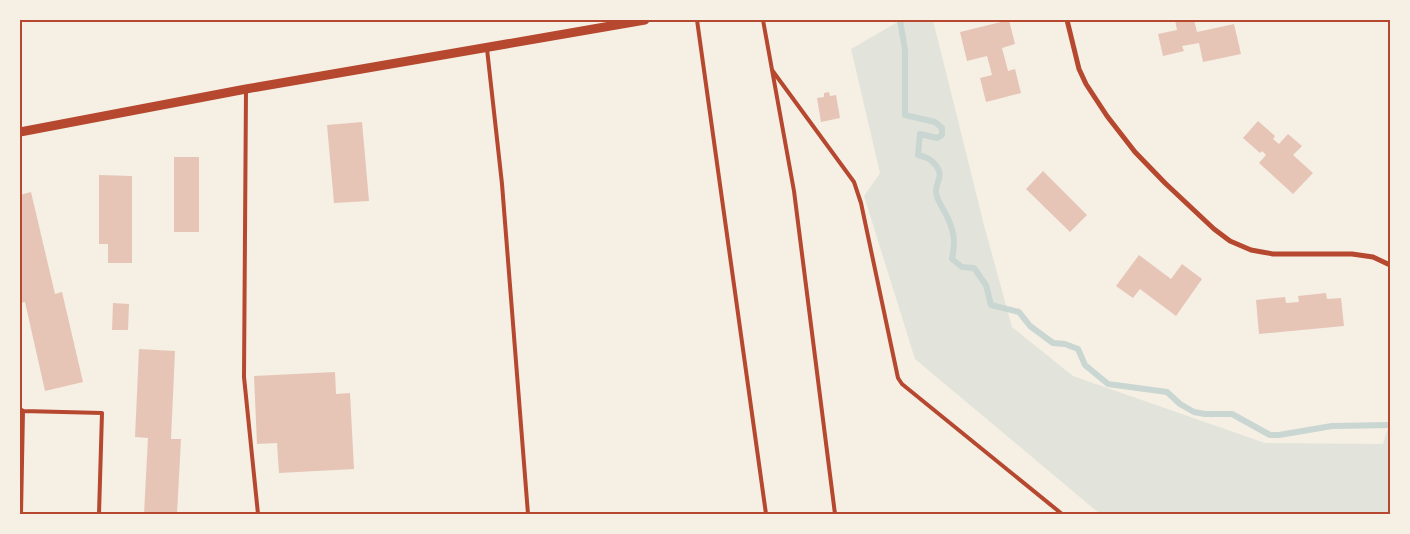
<svg xmlns="http://www.w3.org/2000/svg" width="1410" height="534" viewBox="0 0 1410 534" font-family="Karla,sans-serif">
<style>
.green{fill:#e2e4dc}
.lines{fill:none;stroke-linecap:round;stroke-linejoin:round}
.stream{stroke:#c9d6d2;stroke-width:6}
.building{fill:#e6c5b7}
.service{stroke:#b5482f;stroke-width:4}
.minor{stroke:#b5482f;stroke-width:5}
.tertiary{stroke:#b5482f;stroke-width:9}
.neatline{fill:none;stroke:#b5482f;stroke-width:2}
</style>
<rect width="100%" height="100%" fill="#f6efe4"/>
<!-- green -->
<path class="green" d="M 901,20 L 933,20 L 985,229 L 1012,327 L 1073,376 L 1265,443 L 1383,444 L 1390,421 L 1390,514 L 1100,514 L 915,359 L 864,196 L 880,173 L 851,49 Z"/>
<g class="lines">
<!-- stream -->
<path class="stream" d="M 900,20 L 905,50 L 905,115 L 935,122 L 942,128 L 942,135 L 937,138 L 920,134 L 918,155 C 926,157 932,159 937,167 C 944,177 935,183 936,192 C 937,203 946,211 949,221 C 955,235 955,244 952,259 L 962,267 L 974,268 L 986,285 L 991,305 L 1019,312 L 1030,326 L 1053,343 L 1065,344 L 1078,349 L 1085,365 L 1108,384 L 1167,392 L 1180,404 L 1194,412 L 1205,414 L 1232,414 L 1270,435 L 1279,435 L 1332,426 L 1390,425"/>
</g>
<!-- building -->
<path class="building" d="M 1009,20 L 1015,44 L 1002,48 L 1008,71 L 1015,69 L 1021,93 L 986,102 L 980,78 L 992,75 L 987,56 L 967,61 L 960,32 Z
M 1175,20 L 1194,20 L 1197,32 L 1234,24 L 1241,54 L 1203,62 L 1199,43 L 1182,46 L 1184,51 L 1163,56 L 1158,34 L 1177,30 Z
M 829,92 L 830,96 L 836,95 L 840,118 L 821,122 L 817,98 L 824,97 L 824,93 Z
M 1258,121 L 1275,136 L 1273,139 L 1279,144 L 1288,134 L 1302,146 L 1293,155 L 1313,173 L 1293,194 L 1259,163 L 1266,155 L 1262,151 L 1260,153 L 1243,138 Z
M 362,122 L 369,201 L 334,203 L 327,125 Z
M 174,157 L 199,157 L 199,232 L 174,232 Z
M 1043,171 L 1087,215 L 1070,232 L 1026,189 Z
M 99,175 L 132,176 L 132,263 L 108,263 L 108,244 L 99,244 Z
M 31,192 L 55,294 L 62,292 L 83,382 L 45,391 L 25,302 L 20,303 L 20,195 Z
M 1139,255 L 1171,279 L 1182,264 L 1202,279 L 1176,316 L 1140,289 L 1133,298 L 1116,286 Z
M 1326,293 L 1327,299 L 1341,298 L 1344,326 L 1259,334 L 1256,300 L 1285,297 L 1286,303 L 1299,302 L 1298,296 Z
M 113,303 L 129,304 L 128,330 L 112,330 Z
M 139,349 L 175,351 L 171,439 L 181,439 L 177,514 L 144,514 L 148,438 L 135,437 Z
M 335,372 L 336,394 L 350,393 L 354,469 L 279,473 L 277,443 L 257,444 L 254,376 Z"/>
<g class="lines">
<!-- service -->
<path class="service" d="M 697,20 L 766,514
M 763,20 L 794,191 L 835,514
M 487,49 L 502,184 L 528,514
M 772,70 L 854,182 L 861,203 L 898,378 L 902,384 L 1062,514
M 246,89 L 244,377 L 258,514
M 20,409 L 23,411 L 102,413 L 99,514
M 21,514 L 23,411"/>
<!-- minor -->
<path class="minor" d="M 1067,20 L 1079,69 L 1086,84 L 1107,116 L 1135,152 L 1165,183 L 1214,229 L 1230,241 L 1251,250 L 1273,254 L 1352,254 L 1373,257 L 1390,265"/>
<!-- tertiary -->
<path class="tertiary" d="M 20,132 L 246,89 L 645,20"/>
</g>
<!-- border -->
<rect width="1410" height="534" fill="none" stroke="#f6efe4" stroke-width="42"/>
<rect x="21" y="21" width="1368" height="492" class="neatline"/>
</svg>
